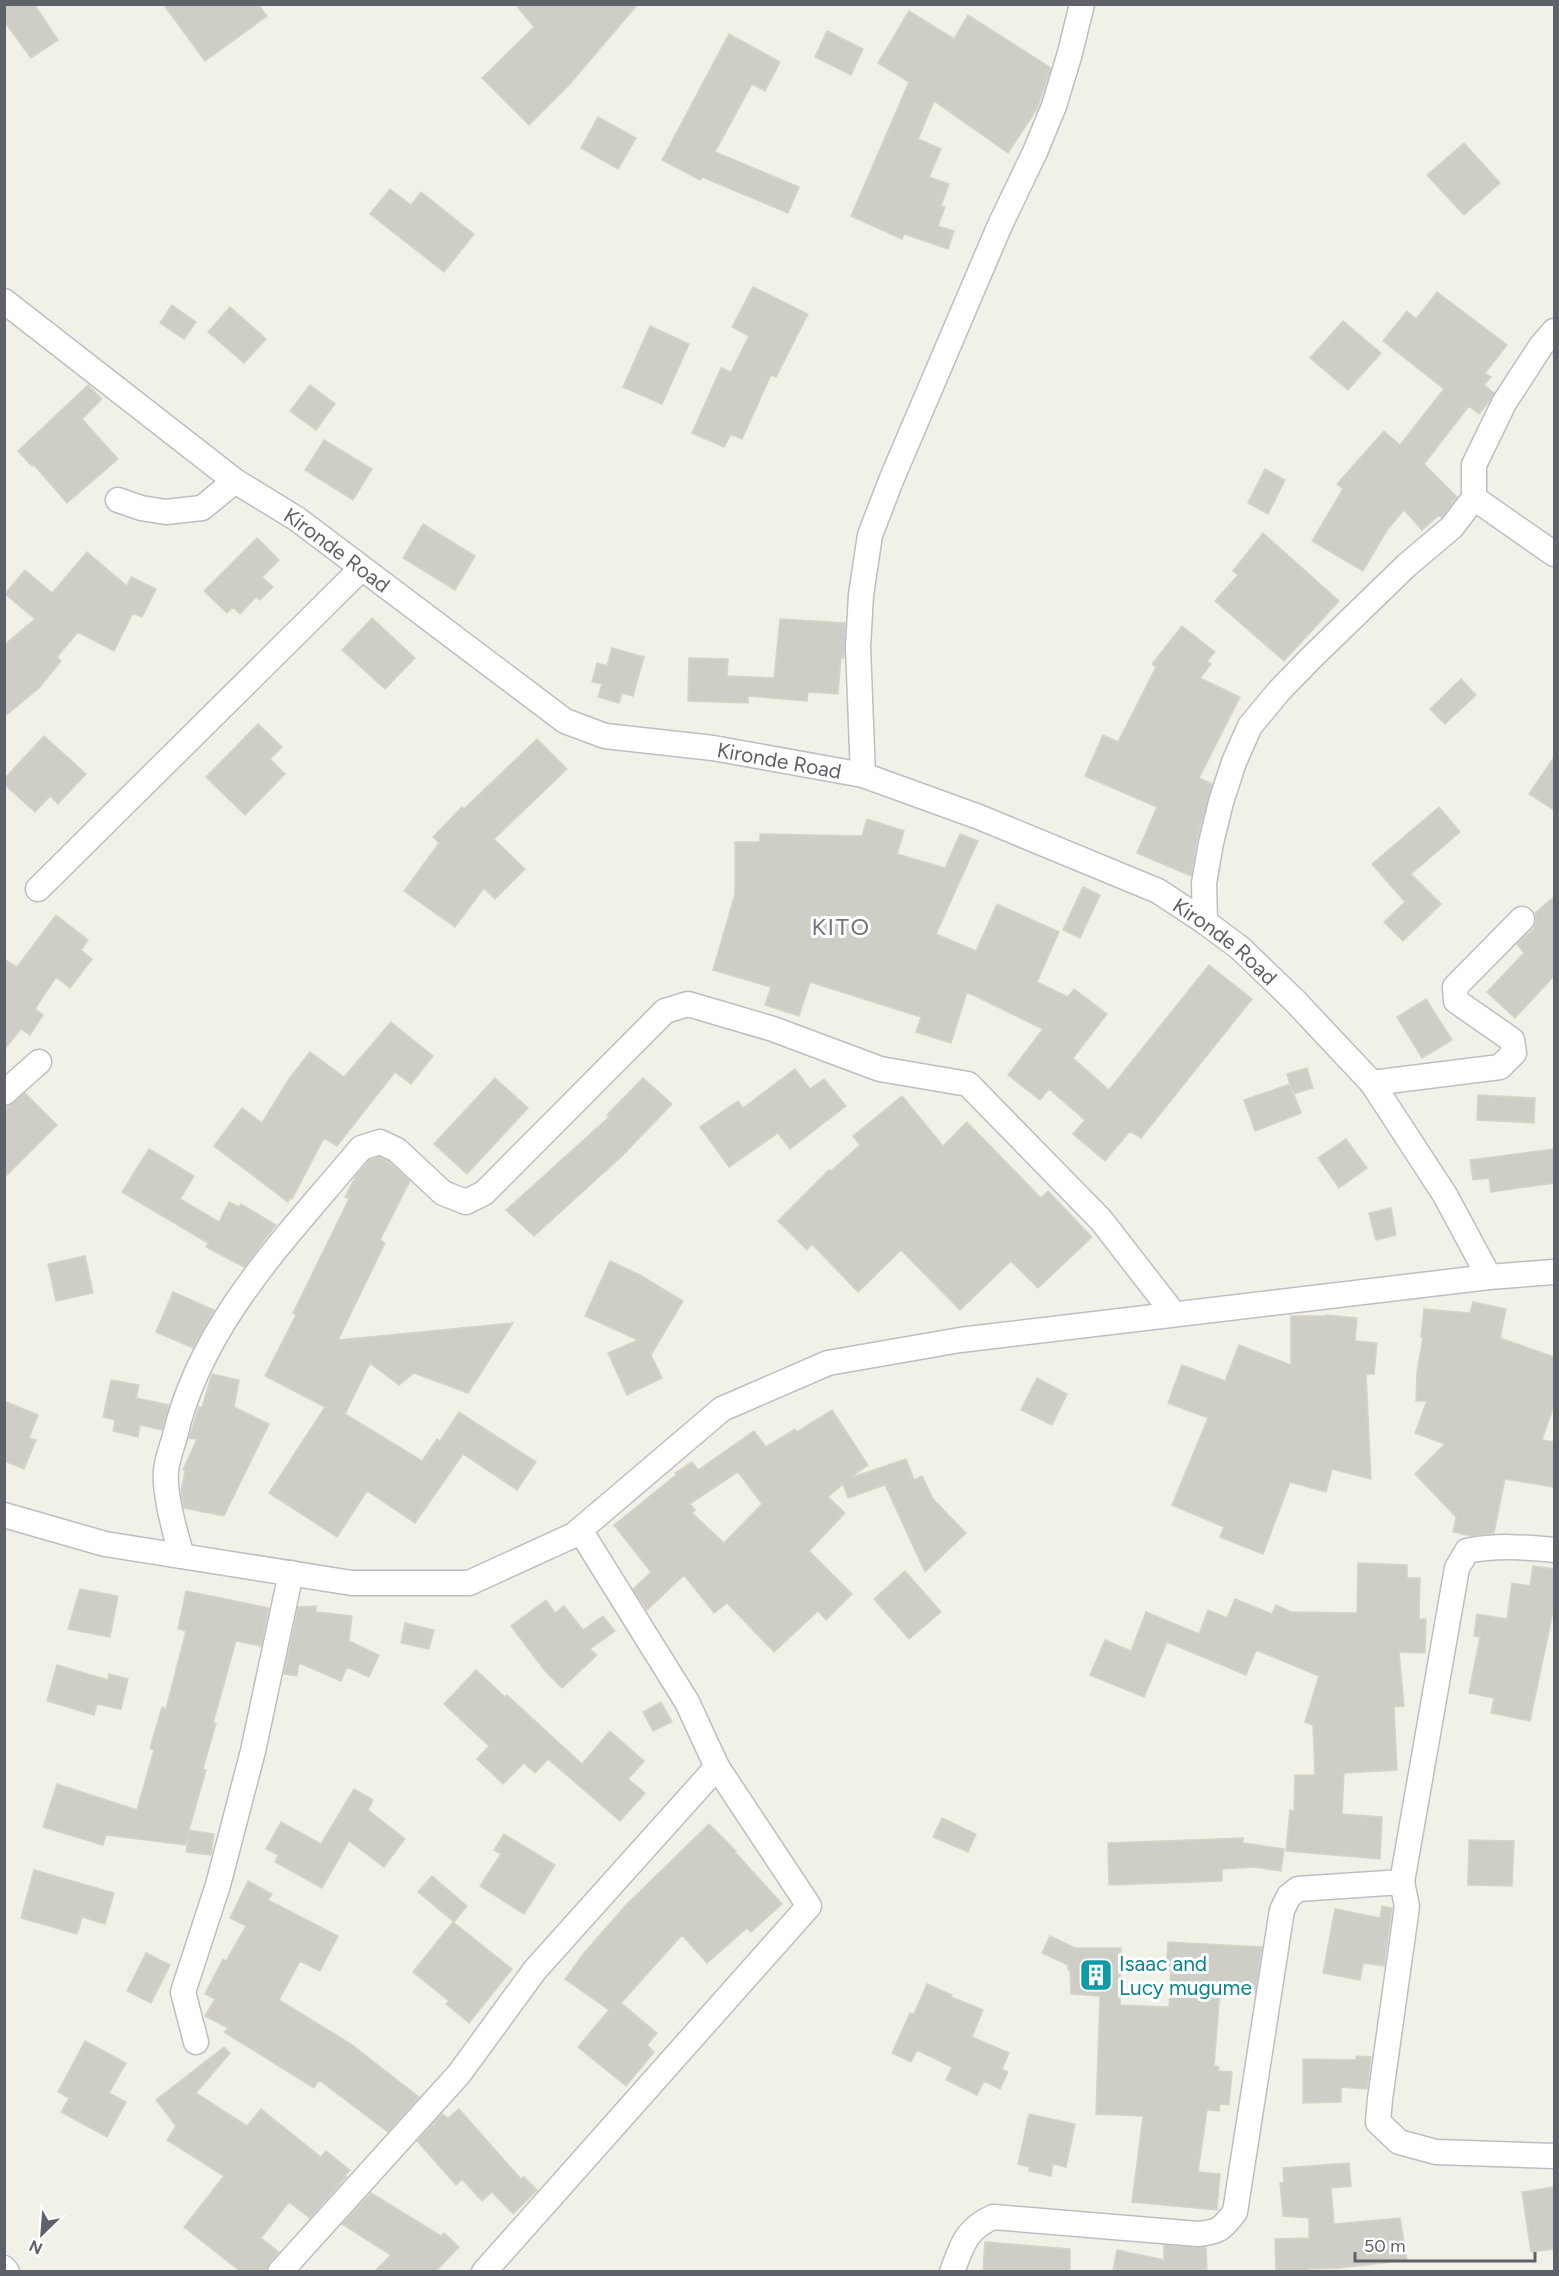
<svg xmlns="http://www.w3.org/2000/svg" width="1559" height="2276" viewBox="0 0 1559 2276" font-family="Figtree,sans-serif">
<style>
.building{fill:#cecec6;stroke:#d6d4c5;stroke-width:1.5;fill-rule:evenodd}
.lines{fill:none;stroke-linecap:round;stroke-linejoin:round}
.minor-casing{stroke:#bcbec3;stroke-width:27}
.minor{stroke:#fff;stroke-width:24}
.labels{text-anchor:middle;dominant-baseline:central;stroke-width:6;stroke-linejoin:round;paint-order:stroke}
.street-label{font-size:21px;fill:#5f6168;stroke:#fff}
.culture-label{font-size:21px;fill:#0d838f;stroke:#fff;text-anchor:start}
.quarter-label{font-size:24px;letter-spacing:1.5px;fill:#70737a;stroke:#fff}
</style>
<rect width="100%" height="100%" fill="#f1f1e8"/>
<!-- building -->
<path class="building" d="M 4,4 L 34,4 L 58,40 L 31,58 L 4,21 Z
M 163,4 L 258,4 L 267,16 L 205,61 Z
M 515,4 L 638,4 L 569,85 L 529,125 L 482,78 L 534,27 Z
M 909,11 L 954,39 L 968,15 L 1051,68 L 1037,109 L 1008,153 L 934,101 L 918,139 L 941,149 L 929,177 L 949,184 L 941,206 L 945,207 L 938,226 L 954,231 L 948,249 L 904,234 L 902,239 L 851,216 L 909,82 L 878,63 Z
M 827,31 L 863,49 L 851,75 L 815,57 Z
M 729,34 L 780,62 L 765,91 L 752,84 L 715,152 L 799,187 L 788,213 L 702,177 L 700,180 L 662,160 Z
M 598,117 L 636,138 L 618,169 L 581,148 Z
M 1464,143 L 1500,183 L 1464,215 L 1427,175 Z
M 390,189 L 411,205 L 421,192 L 474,234 L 444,272 L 370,214 Z
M 753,287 L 808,314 L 776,377 L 771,375 L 742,439 L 731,434 L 724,447 L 692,433 L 721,368 L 731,372 L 749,336 L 732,327 Z
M 1437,292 L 1507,345 L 1485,373 L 1491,377 L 1484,385 L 1494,393 L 1490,400 L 1479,414 L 1469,406 L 1424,464 L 1457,497 L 1442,517 L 1438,516 L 1422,530 L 1404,510 L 1387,530 L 1363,571 L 1312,541 L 1343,489 L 1337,484 L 1384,431 L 1400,445 L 1444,389 L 1383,341 L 1407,311 L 1416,319 Z
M 172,305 L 196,322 L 184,339 L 160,323 Z
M 230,307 L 266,339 L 244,363 L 208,332 Z
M 1343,321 L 1381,353 L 1348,390 L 1310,358 Z
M 650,326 L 689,344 L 662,404 L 623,387 Z
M 88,385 L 102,399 L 82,419 L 118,459 L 67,503 L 34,465 L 32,466 L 18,451 Z
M 310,385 L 335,404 L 316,430 L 290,411 Z
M 324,440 L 372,469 L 353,500 L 305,470 Z
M 1265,469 L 1285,480 L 1268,514 L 1248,503 Z
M 423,524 L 475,556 L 455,590 L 403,558 Z
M 1263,533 L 1339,601 L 1284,661 L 1215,601 L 1238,575 L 1233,571 Z
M 257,538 L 279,560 L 262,577 L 273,587 L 260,600 L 256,597 L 240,614 L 233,607 L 227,613 L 204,591 Z
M 87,552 L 127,586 L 131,577 L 156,589 L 142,617 L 133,613 L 114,651 L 78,632 L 57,657 L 61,661 L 39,688 L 4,717 L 4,645 L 35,619 L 5,594 L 25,570 L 52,593 Z
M 372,618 L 415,658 L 385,689 L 342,650 Z
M 780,619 L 845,623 L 844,658 L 841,657 L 838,694 L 808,692 L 807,701 L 748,696 L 748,703 L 688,701 L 689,658 L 728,659 L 727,676 L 774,678 Z
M 1182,626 L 1215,652 L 1207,661 L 1211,664 L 1200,678 L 1240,697 L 1199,778 L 1212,784 L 1197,840 L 1191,876 L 1137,853 L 1157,807 L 1085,776 L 1103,735 L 1118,742 L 1156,667 L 1152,664 Z
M 612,648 L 644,657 L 633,696 L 622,693 L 619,703 L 598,697 L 602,684 L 592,682 L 597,663 L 607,666 Z
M 1461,679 L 1476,695 L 1445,724 L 1430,709 Z
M 258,724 L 282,747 L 270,759 L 285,774 L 245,815 L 206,777 Z
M 44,736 L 86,774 L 58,804 L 50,796 L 35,812 L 4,784 L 4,779 Z
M 537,739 L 567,769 L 494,839 L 525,869 L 495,899 L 484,888 L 455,927 L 404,891 L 439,843 L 433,837 L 462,807 L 464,809 Z
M 1554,757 L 1554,810 L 1529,794 Z
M 1439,807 L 1460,832 L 1411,874 L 1441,904 L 1403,941 L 1384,922 L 1405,902 L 1372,864 Z
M 867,819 L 904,831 L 897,854 L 945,868 L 960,834 L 978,841 L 936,934 L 976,951 L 997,904 L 1059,932 L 1037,982 L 1068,997 L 1074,989 L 1107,1014 L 1073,1058 L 1109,1090 L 1209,965 L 1252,999 L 1141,1138 L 1130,1131 L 1105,1161 L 1073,1134 L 1085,1120 L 1049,1089 L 1040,1100 L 1008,1075 L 1043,1029 L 967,992 L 951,1043 L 916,1032 L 921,1017 L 810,982 L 799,1016 L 765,1005 L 771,987 L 713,970 L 735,894 L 735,842 L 760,842 L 760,834 L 862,836 Z
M 1083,887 L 1100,895 L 1080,938 L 1063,930 Z
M 1554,897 L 1554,976 L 1515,1018 L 1487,992 L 1524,953 L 1517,944 L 1533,929 L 1536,922 L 1535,913 Z
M 56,915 L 88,940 L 81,950 L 92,959 L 70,988 L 56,977 L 35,1009 L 43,1015 L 30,1035 L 21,1029 L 4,1050 L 4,959 L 17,967 Z
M 1426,999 L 1452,1040 L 1422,1058 L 1397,1017 Z
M 391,1022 L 433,1056 L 411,1084 L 395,1072 L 337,1146 L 324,1138 L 292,1199 L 290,1198 L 288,1202 L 214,1146 L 242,1108 L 262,1123 L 289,1079 L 310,1052 L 344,1077 Z
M 1307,1068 L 1313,1088 L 1293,1094 L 1287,1074 Z
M 795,1069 L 810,1089 L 824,1079 L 846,1106 L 790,1149 L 778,1133 L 729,1167 L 700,1127 L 738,1101 L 743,1108 Z
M 495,1078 L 528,1108 L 467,1174 L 434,1144 Z
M 643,1078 L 672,1104 L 622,1156 L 534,1236 L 506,1210 L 609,1117 L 607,1115 Z
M 1290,1084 L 1301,1113 L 1255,1131 L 1244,1100 Z
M 25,1093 L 57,1125 L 4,1178 L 4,1110 Z
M 1478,1095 L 1535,1098 L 1534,1123 L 1477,1120 Z
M 902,1096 L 943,1146 L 967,1122 L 1041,1198 L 1048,1191 L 1092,1237 L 1038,1288 L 1011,1261 L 960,1310 L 901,1250 L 858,1292 L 812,1244 L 807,1250 L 778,1221 L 829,1170 L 831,1171 L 860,1145 L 853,1136 Z
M 1346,1139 L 1367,1168 L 1339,1188 L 1318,1158 Z
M 149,1149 L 194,1176 L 180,1199 L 219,1222 L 229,1202 L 239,1207 L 241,1204 L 276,1225 L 244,1267 L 206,1247 L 208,1243 L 122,1192 Z
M 1554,1149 L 1554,1183 L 1491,1192 L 1489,1178 L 1473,1180 L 1470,1160 Z
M 379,1157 L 389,1162 L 410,1181 L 380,1240 L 385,1243 L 338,1340 L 513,1323 L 468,1393 L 414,1373 L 399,1385 L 370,1363 L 345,1414 L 422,1461 L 437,1439 L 440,1441 L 459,1412 L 536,1462 L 517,1490 L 463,1454 L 415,1523 L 367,1491 L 337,1537 L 269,1493 L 325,1407 L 265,1376 L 296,1315 L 293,1313 L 349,1199 L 345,1197 L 356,1176 L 369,1160 Z
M 1391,1208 L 1396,1235 L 1376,1240 L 1369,1213 Z
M 85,1256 L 93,1293 L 56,1301 L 48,1264 Z
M 610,1261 L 640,1275 L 683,1301 L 651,1355 L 662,1378 L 627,1395 L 608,1353 L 638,1340 L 585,1316 Z
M 173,1292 L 214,1310 L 193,1348 L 156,1332 Z
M 1473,1302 L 1506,1309 L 1500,1338 L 1554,1357 L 1554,1405 L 1542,1440 L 1554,1442 L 1554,1487 L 1505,1479 L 1494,1533 L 1471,1536 L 1453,1532 L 1456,1517 L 1415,1474 L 1445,1444 L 1415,1433 L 1427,1401 L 1416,1401 L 1417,1372 L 1423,1338 L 1421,1337 L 1424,1309 L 1470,1313 Z
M 1326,1315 L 1357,1318 L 1355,1341 L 1377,1343 L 1374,1374 L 1366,1374 L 1371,1479 L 1332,1469 L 1326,1492 L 1290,1482 L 1263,1554 L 1220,1537 L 1224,1527 L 1172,1505 L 1208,1418 L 1168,1403 L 1182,1365 L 1225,1381 L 1239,1345 L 1291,1365 L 1291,1316 L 1326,1316 Z
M 212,1374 L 239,1380 L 234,1407 L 269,1424 L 224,1516 L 184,1508 L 181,1491 L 185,1471 L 183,1470 L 197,1439 L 189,1438 L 199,1407 L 202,1407 Z
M 1037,1378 L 1067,1394 L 1052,1425 L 1021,1410 Z
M 111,1380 L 139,1385 L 136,1398 L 169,1405 L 162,1430 L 140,1425 L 138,1437 L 113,1431 L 115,1420 L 103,1417 Z
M 4,1401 L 38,1415 L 29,1438 L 36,1440 L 24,1469 L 4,1461 Z
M 832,1410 L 868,1465 L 850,1478 L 906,1459 L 914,1480 L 922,1476 L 933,1499 L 966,1533 L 925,1572 L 885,1485 L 848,1498 L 843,1484 L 828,1497 L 845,1513 L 809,1551 L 852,1594 L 826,1620 L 818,1611 L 774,1652 L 727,1603 L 714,1613 L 684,1575 L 647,1610 L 633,1589 L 651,1572 L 614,1525 L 676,1475 L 675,1473 L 692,1462 L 698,1470 L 754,1431 L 766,1447 L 795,1429 L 797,1432 ZM 738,1472 L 762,1504 L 724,1543 L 692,1513 L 695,1510 L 690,1504 Z
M 1358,1563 L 1407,1565 L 1407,1578 L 1420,1578 L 1419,1619 L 1426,1619 L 1425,1653 L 1399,1652 L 1404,1706 L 1394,1707 L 1397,1770 L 1344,1773 L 1342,1814 L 1382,1817 L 1380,1859 L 1286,1851 L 1290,1810 L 1294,1811 L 1295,1775 L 1315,1775 L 1313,1725 L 1305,1722 L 1319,1676 L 1256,1650 L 1246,1675 L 1167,1642 L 1144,1697 L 1090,1675 L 1105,1640 L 1131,1651 L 1146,1612 L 1199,1634 L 1208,1610 L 1227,1618 L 1235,1599 L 1272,1614 L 1276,1605 L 1291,1612 L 1357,1613 Z
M 1533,1566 L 1554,1569 L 1554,1607 L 1530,1721 L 1491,1713 L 1494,1698 L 1469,1693 L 1480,1637 L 1474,1636 L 1477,1614 L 1507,1619 L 1512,1583 L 1530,1586 Z
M 905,1571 L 941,1612 L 909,1639 L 874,1599 Z
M 80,1589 L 118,1596 L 110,1637 L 68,1629 Z
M 186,1591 L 269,1608 L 261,1646 L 236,1641 L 213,1723 L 216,1723 L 203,1769 L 206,1770 L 189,1830 L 214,1834 L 211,1855 L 186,1852 L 189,1831 L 185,1845 L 106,1835 L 103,1845 L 43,1827 L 57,1784 L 137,1810 L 154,1750 L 150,1748 L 162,1707 L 166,1709 L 186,1631 L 178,1629 Z
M 546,1600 L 555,1613 L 564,1606 L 583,1630 L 603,1616 L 615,1631 L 590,1649 L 597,1655 L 562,1688 L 545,1671 L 511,1626 Z
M 316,1606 L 316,1612 L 352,1616 L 349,1641 L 379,1655 L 369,1677 L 347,1667 L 341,1681 L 299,1663 L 297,1676 L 284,1674 L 298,1607 Z
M 405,1623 L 434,1630 L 429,1649 L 401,1643 Z
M 57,1665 L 108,1680 L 109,1674 L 128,1679 L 121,1709 L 97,1704 L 94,1715 L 47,1701 Z
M 476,1670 L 505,1697 L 507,1695 L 582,1764 L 610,1731 L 644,1761 L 628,1779 L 645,1793 L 620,1821 L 548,1759 L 535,1773 L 524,1763 L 503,1784 L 477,1759 L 489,1746 L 444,1704 Z
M 661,1702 L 672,1722 L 653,1731 L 643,1712 Z
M 354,1789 L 373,1800 L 368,1810 L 405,1839 L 384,1867 L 349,1841 L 322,1888 L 275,1862 L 278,1855 L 266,1849 L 281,1822 L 321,1844 Z
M 942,1818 L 976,1834 L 968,1852 L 933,1837 Z
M 709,1824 L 736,1851 L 735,1852 L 782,1904 L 751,1932 L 747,1928 L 707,1963 L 682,1935 L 621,2003 L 657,2033 L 647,2045 L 654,2052 L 626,2086 L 578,2047 L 609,2010 L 565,1979 L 584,1953 L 626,1905 Z
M 504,1834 L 555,1865 L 524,1914 L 480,1886 L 501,1854 L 494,1850 Z
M 1243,1838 L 1243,1843 L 1284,1849 L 1281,1871 L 1254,1867 L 1222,1869 L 1222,1881 L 1109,1885 L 1108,1843 Z
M 1469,1840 L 1514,1841 L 1512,1886 L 1468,1885 Z
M 34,1870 L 114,1893 L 105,1924 L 82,1917 L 77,1934 L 21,1918 Z
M 432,1876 L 467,1906 L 454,1922 L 418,1892 Z
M 248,1881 L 272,1894 L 268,1900 L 338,1936 L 320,1971 L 300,1961 L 279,2000 L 351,2044 L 419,2097 L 388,2132 L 319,2080 L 314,2088 L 224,2032 L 228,2028 L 205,2016 L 215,1999 L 205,1994 L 223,1959 L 226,1961 L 246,1926 L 230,1918 Z
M 1382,1906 L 1392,1908 L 1384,1966 L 1363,1963 L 1360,1980 L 1323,1973 L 1335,1909 L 1380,1918 Z
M 453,1922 L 512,1969 L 469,2023 L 446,2004 L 449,2001 L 413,1972 Z
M 1050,1936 L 1075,1948 L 1121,1948 L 1120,2005 L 1169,2007 L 1171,1971 L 1166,1970 L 1168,1942 L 1262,1947 L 1255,1993 L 1220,1991 L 1214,2066 L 1219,2067 L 1218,2071 L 1232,2072 L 1229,2105 L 1220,2104 L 1219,2111 L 1207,2110 L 1198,2172 L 1220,2174 L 1217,2210 L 1132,2202 L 1143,2116 L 1096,2114 L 1100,1996 L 1071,1994 L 1070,1970 L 1068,1970 L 1068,1965 L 1042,1953 Z
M 146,1953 L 170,1965 L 151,2003 L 127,1991 Z
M 927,1984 L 952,1995 L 951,1997 L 983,2010 L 972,2037 L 1009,2053 L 1002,2069 L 1008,2072 L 1000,2089 L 984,2081 L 977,2095 L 946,2080 L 952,2067 L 917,2050 L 911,2062 L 892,2053 L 910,2013 L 914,2014 Z
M 85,2041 L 126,2063 L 109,2093 L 126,2102 L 107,2137 L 61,2112 L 69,2098 L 58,2092 Z
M 224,2047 L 230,2053 L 196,2093 L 247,2126 L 261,2109 L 321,2157 L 326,2151 L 350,2170 L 345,2176 L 346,2177 L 310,2218 L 289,2202 L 261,2238 L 279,2252 L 269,2263 L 266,2271 L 240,2271 L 184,2227 L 224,2176 L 167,2140 L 176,2126 L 156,2100 Z
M 1356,2056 L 1371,2057 L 1367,2089 L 1341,2087 L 1341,2102 L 1303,2103 L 1303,2059 L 1356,2060 Z
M 459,2109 L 521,2179 L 524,2177 L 537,2190 L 513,2214 L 492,2192 L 482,2201 L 462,2179 L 456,2185 L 417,2141 L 442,2114 L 448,2118 Z
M 1029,2114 L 1075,2124 L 1066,2167 L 1053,2164 L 1051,2176 L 1029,2171 L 1029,2167 L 1018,2164 Z
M 1349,2163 L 1351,2186 L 1331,2188 L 1334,2224 L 1400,2218 L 1407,2260 L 1340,2268 L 1307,2269 L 1307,2271 L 1276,2271 L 1275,2239 L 1309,2238 L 1309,2218 L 1283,2216 L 1280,2183 L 1284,2182 L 1283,2168 Z
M 1554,2187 L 1554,2249 L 1531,2252 L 1522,2192 Z
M 371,2193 L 441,2236 L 444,2233 L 459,2247 L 436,2271 L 375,2271 L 391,2255 L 342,2224 Z
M 985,2242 L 1070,2249 L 1070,2271 L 983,2271 Z
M 1164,2245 L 1206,2247 L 1207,2271 L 1113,2271 L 1117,2250 L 1164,2260 Z"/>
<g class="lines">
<defs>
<g id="minor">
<path id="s1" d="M 4,301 L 235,481 L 297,519 L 565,721 L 605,736 L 713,748 L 863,775 L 979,817 L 1158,891 L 1205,922 L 1240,948 L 1295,1001 L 1372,1083 L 1445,1195 L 1489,1277"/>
<path d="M 1474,498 L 1554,554"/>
<path d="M 118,500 L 141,508 L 166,512 L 202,508 L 235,481"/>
<path d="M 863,775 L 858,647 L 861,595 L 870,535 L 892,478 L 1000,225 L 1035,152 L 1054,106 L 1070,53 L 1082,4"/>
<path d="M 38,889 L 361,569"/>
<path d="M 1205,922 L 1204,883 L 1211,843 L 1221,802 L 1234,762 L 1250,726 L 1279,691 L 1311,658 L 1407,565 L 1452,527 L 1474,498 L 1474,465 L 1504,403 L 1541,346 L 1554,331"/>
<path d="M 1372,1083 L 1500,1067 L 1514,1053 L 1512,1040 L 1456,1001 L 1455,987 L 1522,919"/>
<path d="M 4,1093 L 39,1062"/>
<path d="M 4,1515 L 105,1544 L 352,1583 L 469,1583 L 574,1535 L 722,1409 L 828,1363 L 960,1340 L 1489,1277 L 1554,1272"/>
<path d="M 182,1556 C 175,1533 164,1495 166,1471 C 167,1459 172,1447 175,1436 C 201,1322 289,1235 361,1148 L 380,1142 L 397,1150 L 443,1193 L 466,1202 L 484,1193 L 665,1011 L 688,1004 L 773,1029 L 880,1069 L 968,1084 L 1101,1220 L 1174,1314"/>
<path d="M 1402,1882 L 1407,1906 L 1380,2099 L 1378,2122 L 1399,2142 L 1436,2152 L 1554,2156"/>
<path d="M 196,2042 L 183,1992 L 218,1885 L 253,1751 L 291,1573"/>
<path d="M 4,2268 L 7,2272"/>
<path d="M 280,2272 L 459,2074 L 535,1970 L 717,1767"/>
<path d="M 484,2272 L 809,1906 L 717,1767 L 687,1702 L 580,1530"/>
<path d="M 952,2272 C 962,2245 966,2229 993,2217 L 1198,2234 C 1219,2232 1222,2229 1235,2212 L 1282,1910 L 1289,1896 L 1298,1889 L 1402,1882 L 1457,1568 L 1467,1551 C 1496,1545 1525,1547 1554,1550"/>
</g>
</defs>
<!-- minor casing -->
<use href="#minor" class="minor-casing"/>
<!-- minor -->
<use href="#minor" class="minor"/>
</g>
<!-- icons -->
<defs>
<symbol id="building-square" viewBox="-11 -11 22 22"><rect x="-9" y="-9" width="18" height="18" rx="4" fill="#0f9aa8" stroke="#fff"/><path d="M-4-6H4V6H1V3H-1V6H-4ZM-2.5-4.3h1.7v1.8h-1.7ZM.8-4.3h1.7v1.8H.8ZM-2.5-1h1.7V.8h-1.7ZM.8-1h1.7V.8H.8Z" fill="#fff"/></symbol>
</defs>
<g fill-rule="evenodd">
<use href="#building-square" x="1077" y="1956" width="38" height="38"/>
</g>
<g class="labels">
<!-- street labels -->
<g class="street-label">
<text stroke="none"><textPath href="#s1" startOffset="416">Kironde Road</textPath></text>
<text stroke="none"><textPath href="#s1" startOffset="920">Kironde Road</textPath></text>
<text stroke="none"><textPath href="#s1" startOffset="1406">Kironde Road</textPath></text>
</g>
<!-- culture labels -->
<g class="culture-label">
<text x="1119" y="1963">Isaac and<tspan x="1119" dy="24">Lucy mugume</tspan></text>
</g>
<!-- quarter labels -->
<g class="quarter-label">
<text x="841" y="926">KITO</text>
</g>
</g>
<!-- border -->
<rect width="1559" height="2276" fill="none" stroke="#5f6168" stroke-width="12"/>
<!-- north arrow -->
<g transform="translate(42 2234) rotate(205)" stroke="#ffffff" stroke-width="4.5" paint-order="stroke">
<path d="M0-4.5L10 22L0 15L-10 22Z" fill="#5f6168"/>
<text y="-9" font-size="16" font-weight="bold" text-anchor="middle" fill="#5f6168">N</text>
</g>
<!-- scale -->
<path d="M1355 2252v9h180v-9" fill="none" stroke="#5f6168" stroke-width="3"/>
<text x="1364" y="2252" font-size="18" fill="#5f6168" stroke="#ffffff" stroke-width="4.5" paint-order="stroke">50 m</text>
</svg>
